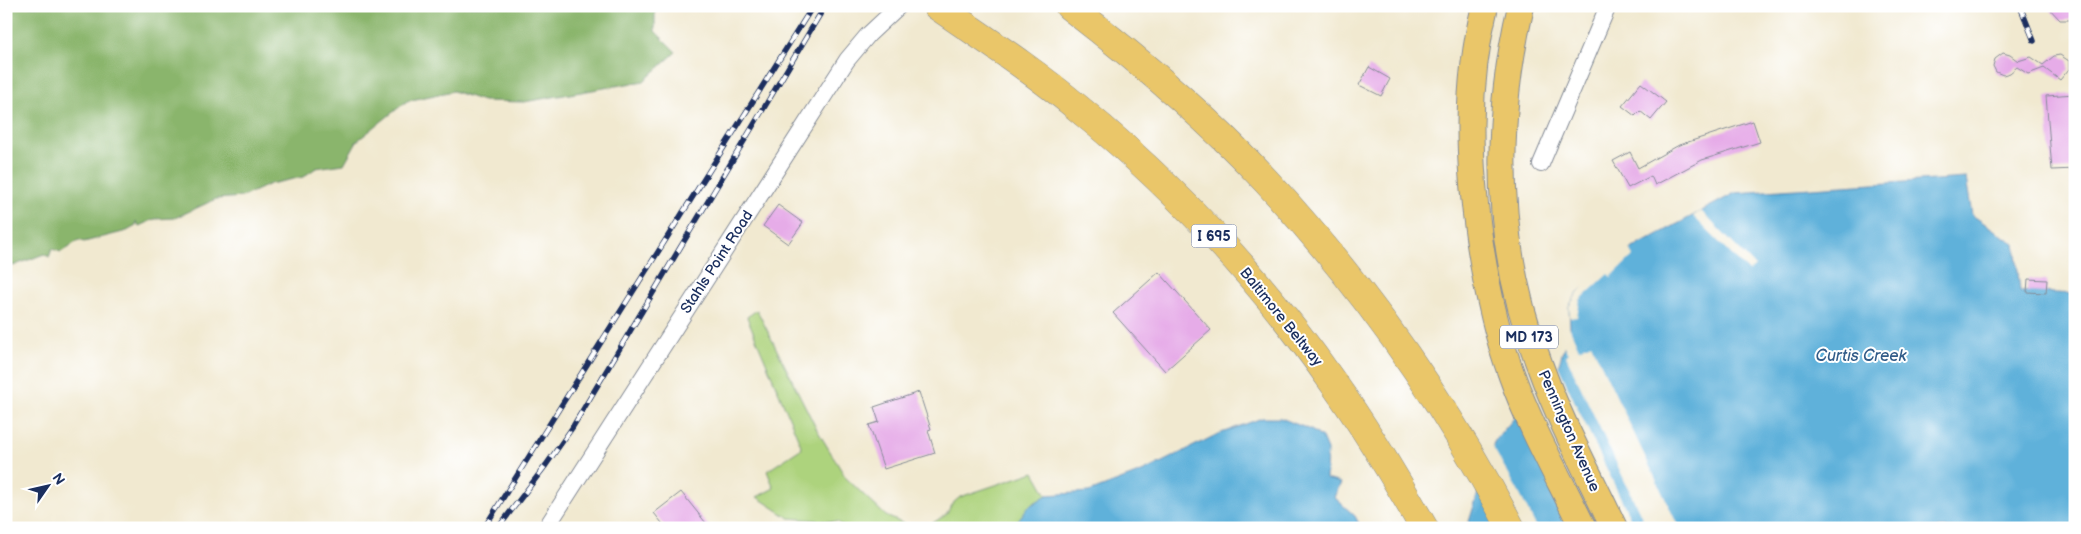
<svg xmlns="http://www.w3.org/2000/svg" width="2081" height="534" viewBox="0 0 2081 534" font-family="'Balsamiq Sans',sans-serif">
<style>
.green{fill:#add37d;stroke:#64816e}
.forest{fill:#8ab56c;stroke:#527265}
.water{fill:#5eb1da;stroke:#3c709c}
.pier{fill:#f1e9d0}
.building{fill:#e6ace8}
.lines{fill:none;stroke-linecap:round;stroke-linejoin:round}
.street-casing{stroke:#868c97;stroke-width:18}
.primary-casing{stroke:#868c97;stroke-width:28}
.highway-casing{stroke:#868c97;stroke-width:29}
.street{stroke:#fff;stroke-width:16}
.primary{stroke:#eac669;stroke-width:26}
.highway{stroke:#eac669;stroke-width:28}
.rail-casing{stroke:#1b2f5e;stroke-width:5.5}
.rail{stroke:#fff;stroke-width:4;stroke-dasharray:11;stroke-linecap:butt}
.labels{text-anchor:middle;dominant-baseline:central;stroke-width:4;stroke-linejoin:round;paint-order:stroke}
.shield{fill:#fff;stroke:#5f6d8e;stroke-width:1}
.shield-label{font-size:14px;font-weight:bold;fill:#1b2f5e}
.street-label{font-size:15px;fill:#1b2f5e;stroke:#fff}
.water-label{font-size:16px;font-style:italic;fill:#325c89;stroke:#fff}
</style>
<rect width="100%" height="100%" fill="#fff"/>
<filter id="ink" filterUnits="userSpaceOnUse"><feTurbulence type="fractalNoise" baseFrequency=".02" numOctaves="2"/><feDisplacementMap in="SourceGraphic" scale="10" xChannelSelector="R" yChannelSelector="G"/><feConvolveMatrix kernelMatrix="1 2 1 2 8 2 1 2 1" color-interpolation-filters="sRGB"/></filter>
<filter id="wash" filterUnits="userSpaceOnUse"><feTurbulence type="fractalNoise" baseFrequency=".0096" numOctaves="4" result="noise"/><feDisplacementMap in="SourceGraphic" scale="20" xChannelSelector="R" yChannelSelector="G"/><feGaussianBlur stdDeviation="1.12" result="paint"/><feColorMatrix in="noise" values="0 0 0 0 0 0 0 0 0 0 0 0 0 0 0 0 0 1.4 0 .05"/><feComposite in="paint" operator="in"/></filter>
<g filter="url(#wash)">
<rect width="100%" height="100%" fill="#f1e9d0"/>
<!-- green -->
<path class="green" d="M 757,310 L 816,428 L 846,478 L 886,516 L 913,528 L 845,528 L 838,522 L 789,518 L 757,497 L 774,488 L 767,471 L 802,448 L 747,317 Z
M 1034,472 L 1047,495 L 1028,507 L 1025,528 L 925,528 L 947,514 L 951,505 L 960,497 Z"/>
<!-- forest -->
<path class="forest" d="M 6,6 L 655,6 L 655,31 L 676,52 L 644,81 L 524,102 L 483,101 L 453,91 L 407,101 L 357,141 L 344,164 L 316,168 L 303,177 L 270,184 L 242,197 L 216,199 L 175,218 L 155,219 L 139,226 L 136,221 L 136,226 L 127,231 L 84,242 L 79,240 L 61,252 L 52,249 L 49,257 L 44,254 L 13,266 L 8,263 L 6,264 Z"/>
<!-- water -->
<path class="water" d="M 1966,178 L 1972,215 L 2015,244 L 2020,291 L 2075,294 L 2075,528 L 1467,528 L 1494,442 L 1559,364 L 1570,327 L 1569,306 L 1579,291 L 1631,249 L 1735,193 Z
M 1262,418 L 1281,418 L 1311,430 L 1322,438 L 1327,450 L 1326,479 L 1341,483 L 1334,497 L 1355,516 L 1361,528 L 1017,528 L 1016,523 L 1028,507 L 1047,495 L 1089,492 L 1144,471 L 1216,435 Z"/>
<!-- pier -->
<path class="pier" d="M 1701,211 L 1755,266 L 1749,272 L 1693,216 Z
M 1628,248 L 1634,255 L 1611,277 L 1608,274 L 1580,300 L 1577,317 L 1570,318 L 1569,306 L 1579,291 L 1591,278 Z
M 1568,324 L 1579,349 L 1591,343 L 1679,528 L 1647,528 L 1566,356 L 1568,354 L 1563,344 Z
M 1557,363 L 1577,407 L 1635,528 L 1573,528 L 1517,411 Z
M 1491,444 L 1517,489 L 1537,528 L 1503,528 L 1478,484 Z"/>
<g id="blocks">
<!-- building -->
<path class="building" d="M 2047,6 L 2075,6 L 2075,17 L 2069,20 L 2060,20 Z
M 2003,53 L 2010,55 L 2018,61 L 2031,57 L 2043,65 L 2054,56 L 2060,55 L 2069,61 L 2069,69 L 2060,80 L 2044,68 L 2028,74 L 2017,67 L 2010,73 L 2003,75 L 1996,72 L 1993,66 L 1995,59 Z
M 1369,67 L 1390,79 L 1381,96 L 1359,85 Z
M 1641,83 L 1666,102 L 1651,120 L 1640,111 L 1635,116 L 1622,106 Z
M 2075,94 L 2075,169 L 2052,170 L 2046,96 Z
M 1753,121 L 1760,142 L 1702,160 L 1655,185 L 1651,176 L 1628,188 L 1613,161 L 1630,152 L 1638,168 L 1679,145 Z
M 778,205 L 803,223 L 788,244 L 763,226 Z
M 1159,272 L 1211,330 L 1165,371 L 1113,313 Z
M 2028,279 L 2047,280 L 2046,293 L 2027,292 Z
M 919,392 L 931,429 L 928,430 L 935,453 L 884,469 L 869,425 L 879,422 L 874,407 Z
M 681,492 L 710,528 L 666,528 L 654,513 Z"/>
</g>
</g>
<g filter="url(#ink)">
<use href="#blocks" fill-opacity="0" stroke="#868c97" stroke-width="1"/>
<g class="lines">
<defs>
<path id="street" d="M 1541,164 L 1608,6
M 546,528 L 847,60 L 868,35 L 899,6"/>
<path id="primary" d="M 1485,6 C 1465,87 1468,162 1480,244 C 1487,289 1496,333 1512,376 C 1531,429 1559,478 1583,528
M 1521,6 C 1493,127 1495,250 1540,366 C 1560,422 1589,474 1614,528"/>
<path id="highway" d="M 937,6 C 985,39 1034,71 1078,108 C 1175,187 1263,282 1334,384 C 1367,430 1396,479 1424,528
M 1069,6 C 1139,60 1207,117 1267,182 C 1363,286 1446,403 1511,528"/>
</defs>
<!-- street casing -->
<use href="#street" class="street-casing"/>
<!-- primary casing -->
<use href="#primary" class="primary-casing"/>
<!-- highway casing -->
<use href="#highway" class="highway-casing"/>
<!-- street -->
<use href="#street" class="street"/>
<!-- primary -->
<use href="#primary" class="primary"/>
<!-- highway -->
<use href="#highway" class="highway"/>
<defs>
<path id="rail" d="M 2020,6 L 2034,41
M 484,528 L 813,6
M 498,528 L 546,465 L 572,428 L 825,6"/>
</defs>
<!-- rail casing -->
<use href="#rail" class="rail-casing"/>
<!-- rail -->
<use href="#rail" class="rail"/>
</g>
</g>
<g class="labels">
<!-- shield labels -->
<g class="shield">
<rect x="1191.5" y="224.5" width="45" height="23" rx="4"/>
<rect x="1500" y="325.5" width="58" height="23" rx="4"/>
</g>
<g class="shield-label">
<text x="1214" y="236">I 695</text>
<text x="1529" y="337">MD 173</text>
</g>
<!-- street labels -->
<g class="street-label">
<text transform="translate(717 262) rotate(-57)">Stahls Point Road</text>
<text transform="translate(1281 317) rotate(51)">Baltimore Beltway</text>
<text transform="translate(1569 431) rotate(66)">Pennington Avenue</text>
</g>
<!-- water labels -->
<g class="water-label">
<text x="1861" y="356">Curtis Creek</text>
</g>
</g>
<!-- margin -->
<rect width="2081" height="534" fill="none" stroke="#fff" stroke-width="25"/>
<!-- north arrow -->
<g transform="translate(48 486) rotate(56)" stroke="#ffffff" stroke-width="4" paint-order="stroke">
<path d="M0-4L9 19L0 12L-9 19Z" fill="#1b2f5e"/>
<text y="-8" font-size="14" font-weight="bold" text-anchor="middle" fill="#1b2f5e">N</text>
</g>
</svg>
